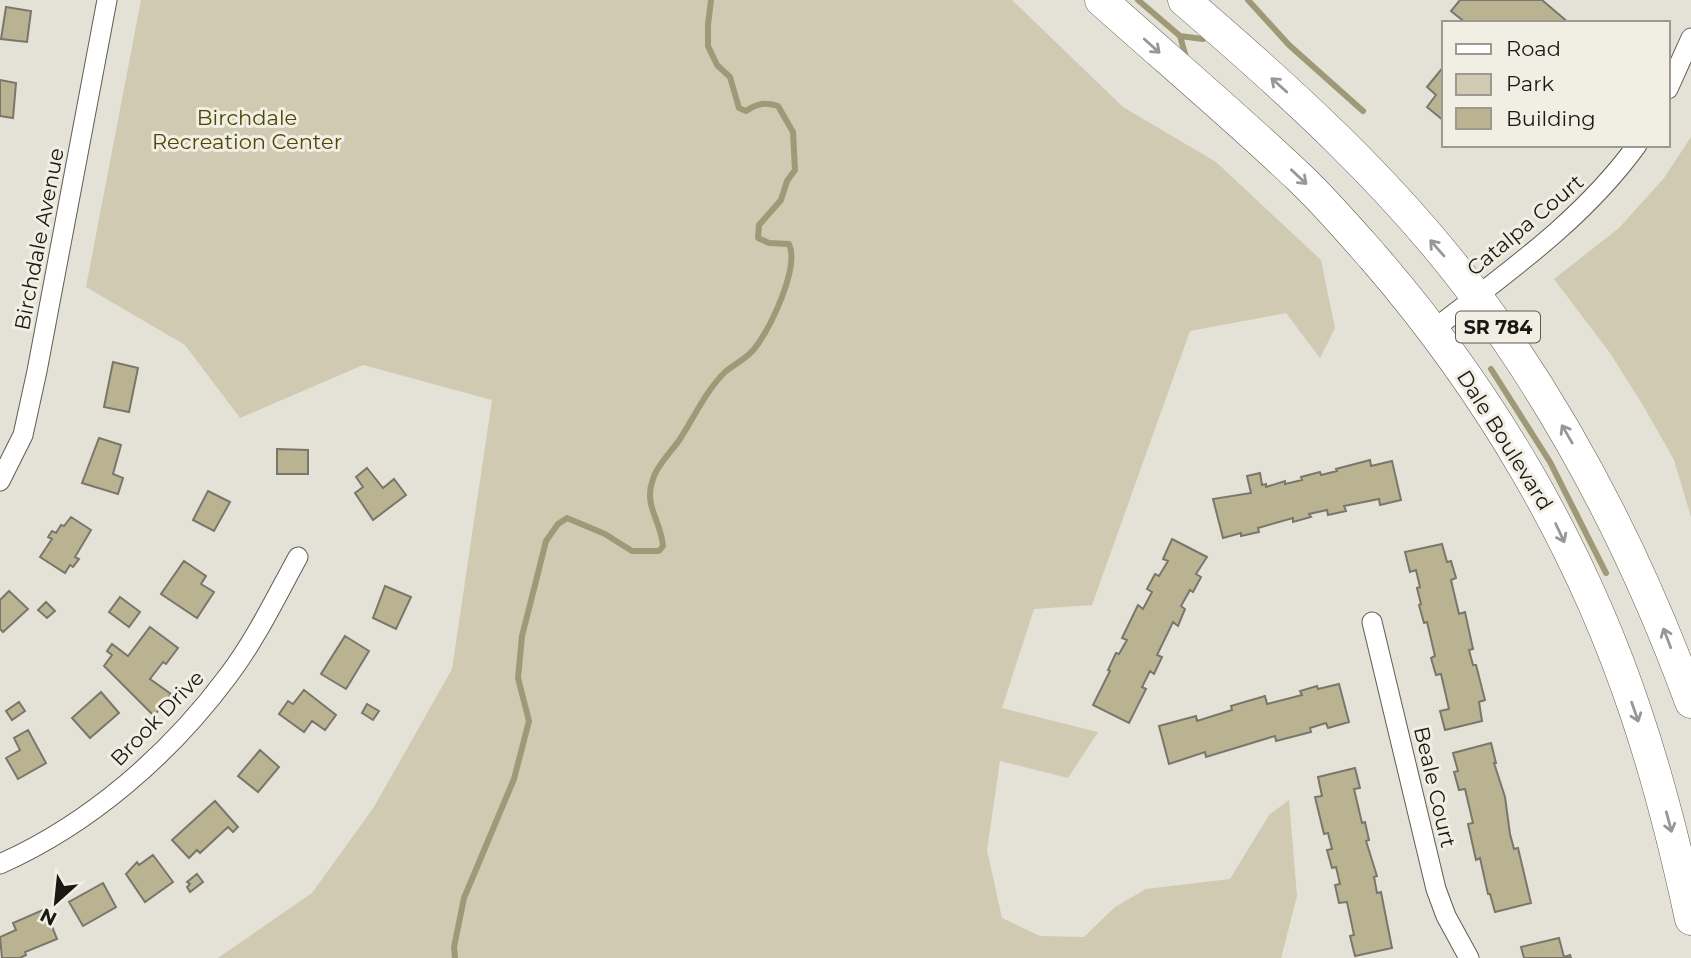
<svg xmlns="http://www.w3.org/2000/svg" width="1691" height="958" viewBox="0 0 1691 958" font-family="Montserrat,sans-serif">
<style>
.green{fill:#cfcab1}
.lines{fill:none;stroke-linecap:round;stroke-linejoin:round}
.stream{stroke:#a09978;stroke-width:6}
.building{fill:#bab391;stroke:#79776c;stroke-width:2}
.street-casing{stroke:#5f5d52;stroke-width:21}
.primary-casing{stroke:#5f5d52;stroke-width:33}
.street{stroke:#fff;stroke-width:19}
.primary{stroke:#fff;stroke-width:32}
.oneway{stroke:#989795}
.labels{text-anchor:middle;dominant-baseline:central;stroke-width:6;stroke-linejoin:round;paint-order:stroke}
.shield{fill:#f1efe3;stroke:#5a5852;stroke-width:2}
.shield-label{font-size:19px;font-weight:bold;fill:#191814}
.park-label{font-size:21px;fill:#514606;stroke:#f1efe3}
.street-label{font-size:21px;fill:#191814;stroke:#f1efe3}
</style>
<rect width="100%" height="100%" fill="#e4e2d6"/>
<!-- green -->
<path class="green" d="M 141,0 L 1012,0 L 1123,107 L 1216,162 L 1321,260 L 1335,328 L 1320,358 L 1286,313 L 1190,331 L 1092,605 L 1034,609 L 1002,708 L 1098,732 L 1068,778 L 1000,761 L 987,850 L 1002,918 L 1040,936 L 1084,937 L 1115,907 L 1146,889 L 1230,879 L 1269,815 L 1289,800 L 1297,896 L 1281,958 L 218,958 L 312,893 L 374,807 L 452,669 L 492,400 L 363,365 L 240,418 L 185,345 L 86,287 Z
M 1691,137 L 1691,517 L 1674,460 L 1644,407 L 1610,353 L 1554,279 L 1619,228 L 1664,178 Z"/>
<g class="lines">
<!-- stream -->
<path class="stream" d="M 1138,0 L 1180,36 L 1203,39
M 1248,0 L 1289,45 L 1363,111
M 1180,36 L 1187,61
M 1491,369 L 1550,462 L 1606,573
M 455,958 L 454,947 L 464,898 L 514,779 L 529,721 L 518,678 L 522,636 L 536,581 L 546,541 L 558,524 L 567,518 L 605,534 L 632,551 L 659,551 L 663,546 C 661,520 643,506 653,479 C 657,465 672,451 680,439 C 695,416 705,392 725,372 C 734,364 748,358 755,348 C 770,328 800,268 789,244 L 769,243 L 758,238 L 759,225 L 781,200 L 787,181 L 795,170 L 793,132 L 778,106 C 765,102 758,103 746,111 L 739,108 L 730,77 L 717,65 L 708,46 L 708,25 L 711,0"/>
</g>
<!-- building -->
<path class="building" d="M 1460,0 L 1542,0 L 1569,23 L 1466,23 L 1451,11 Z
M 6,7 L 31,11 L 27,42 L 1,39 Z
M 1444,66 L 1444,121 L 1427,107 L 1436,95 L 1427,87 Z
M 0,80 L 16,83 L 13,118 L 0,116 Z
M 113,362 L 138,368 L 129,412 L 104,407 Z
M 99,438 L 121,445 L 113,474 L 123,478 L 118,494 L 82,483 Z
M 277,449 L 308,450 L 308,474 L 277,474 Z
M 1370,460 L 1371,466 L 1392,461 L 1401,500 L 1380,505 L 1379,499 L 1344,506 L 1346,511 L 1328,515 L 1327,510 L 1309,514 L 1311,517 L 1293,522 L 1293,518 L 1258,528 L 1259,532 L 1241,536 L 1241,533 L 1223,538 L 1213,499 L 1251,493 L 1247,476 L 1260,473 L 1262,485 L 1266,484 L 1266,487 L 1285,481 L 1285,484 L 1302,480 L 1301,477 L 1320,472 L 1321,475 L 1337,471 L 1336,469 Z
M 367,468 L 383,488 L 394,479 L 406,495 L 373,520 L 355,493 L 363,487 L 356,477 Z
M 208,491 L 230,502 L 214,531 L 193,520 Z
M 71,517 L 91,530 L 75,557 L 79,559 L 73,567 L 70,565 L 65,573 L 40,557 L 52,539 L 48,537 L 52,531 L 56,533 L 61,525 L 64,526 Z
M 1172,539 L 1207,557 L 1196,574 L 1201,577 L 1193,592 L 1190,590 L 1181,606 L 1185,609 L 1178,626 L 1173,622 L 1157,655 L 1162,657 L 1154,674 L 1150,671 L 1142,687 L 1146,689 L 1129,723 L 1093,705 L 1110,671 L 1108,670 L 1116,653 L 1119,654 L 1127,640 L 1122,638 L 1138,605 L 1143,609 L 1152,592 L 1147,589 L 1155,574 L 1159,576 L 1168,561 L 1163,559 Z
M 1442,544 L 1447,562 L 1451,561 L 1456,578 L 1451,580 L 1459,614 L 1465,612 L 1473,649 L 1469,650 L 1473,665 L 1476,665 L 1485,700 L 1479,702 L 1482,721 L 1445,730 L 1440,711 L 1449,709 L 1441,674 L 1436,675 L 1431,658 L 1435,656 L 1427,622 L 1424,623 L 1419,605 L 1421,604 L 1417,588 L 1420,587 L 1416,570 L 1410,572 L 1405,552 Z
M 184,561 L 206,576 L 201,584 L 214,592 L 197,618 L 161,594 Z
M 385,586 L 411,597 L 396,629 L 373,618 Z
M 9,591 L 28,609 L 3,632 L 0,629 L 0,600 Z
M 120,597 L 140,612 L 129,627 L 109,612 Z
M 46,602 L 55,611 L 47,618 L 38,610 Z
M 150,627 L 178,648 L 166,664 L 163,662 L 150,679 L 171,694 L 154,716 L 104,666 L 112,655 L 107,651 L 112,644 L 128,656 Z
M 345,636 L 369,651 L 346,689 L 321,674 Z
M 1339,684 L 1349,722 L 1328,728 L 1326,723 L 1310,728 L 1311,732 L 1276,741 L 1275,736 L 1206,757 L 1205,752 L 1169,764 L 1159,726 L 1196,716 L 1197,721 L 1232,710 L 1231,706 L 1265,696 L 1267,704 L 1302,695 L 1300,691 L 1317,686 L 1318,689 Z
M 304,690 L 336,715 L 325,730 L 312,721 L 304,732 L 279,714 L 288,701 L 293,704 Z
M 101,692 L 119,713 L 90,738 L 72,718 Z
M 19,702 L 25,711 L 12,720 L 6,711 Z
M 367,704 L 379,711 L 373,720 L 362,713 Z
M 28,730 L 46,763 L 18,779 L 6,758 L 20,750 L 14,738 Z
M 1491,743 L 1496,763 L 1494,763 L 1505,797 L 1510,834 L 1514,849 L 1518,848 L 1531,903 L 1495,912 L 1490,894 L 1488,894 L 1480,858 L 1476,860 L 1468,824 L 1473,823 L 1465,789 L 1459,790 L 1454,772 L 1458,771 L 1453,753 Z
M 260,750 L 279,767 L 258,792 L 238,776 Z
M 1355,768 L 1360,788 L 1354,789 L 1362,823 L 1365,822 L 1369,840 L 1366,841 L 1377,876 L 1374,877 L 1377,893 L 1381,892 L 1392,948 L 1355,956 L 1350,936 L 1354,935 L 1347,902 L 1339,903 L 1335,885 L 1340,884 L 1336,867 L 1332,868 L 1327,850 L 1332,849 L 1328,833 L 1324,834 L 1315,797 L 1322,796 L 1318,777 Z
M 215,801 L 238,827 L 233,832 L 228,827 L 200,853 L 197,850 L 189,858 L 172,840 Z
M 153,855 L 173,882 L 145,902 L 126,874 L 137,862 L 139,865 Z
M 197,874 L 203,882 L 190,892 L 187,887 L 190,884 L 187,882 Z
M 103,883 L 116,907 L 83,926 L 69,902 Z
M 45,909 L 57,939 L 25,952 L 26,955 L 20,958 L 2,958 L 0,937 L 16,930 L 13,923 Z
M 1559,938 L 1564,957 L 1570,955 L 1571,958 L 1524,958 L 1521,947 Z"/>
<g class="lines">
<defs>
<path id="street" d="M 1668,89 L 1691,38
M 1433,330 C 1506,273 1582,221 1637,145
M 0,481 L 23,435 L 37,371 L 107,0
M 1372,622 L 1436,889 L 1446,916 L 1469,958
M 0,864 C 90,824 170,754 228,676 C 256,639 276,597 298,557"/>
<path id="primary" d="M 1101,0 C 1168,60 1237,118 1302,180 C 1327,204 1351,232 1374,258 C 1489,391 1580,545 1636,713 C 1659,781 1676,849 1691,919
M 1184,0 C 1289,90 1394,185 1477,297 C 1569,422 1638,557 1691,702"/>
</defs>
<!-- street casing -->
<use href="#street" class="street-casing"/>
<!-- primary casing -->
<use href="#primary" class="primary-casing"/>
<!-- street -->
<use href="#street" class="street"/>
<!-- primary -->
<use href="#primary" class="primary"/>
</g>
<!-- one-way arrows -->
<defs><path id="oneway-shaft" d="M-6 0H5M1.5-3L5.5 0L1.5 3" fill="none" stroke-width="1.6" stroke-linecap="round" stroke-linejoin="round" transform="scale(1.75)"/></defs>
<g class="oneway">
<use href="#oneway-shaft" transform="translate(1152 46) rotate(42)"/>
<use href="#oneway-shaft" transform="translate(1279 85) rotate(-138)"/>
<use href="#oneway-shaft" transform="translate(1299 177) rotate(43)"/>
<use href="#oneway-shaft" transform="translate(1437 248) rotate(-131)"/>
<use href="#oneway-shaft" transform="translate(1567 434) rotate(-120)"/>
<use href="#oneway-shaft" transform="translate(1560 533) rotate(65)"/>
<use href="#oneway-shaft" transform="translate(1667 638) rotate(-111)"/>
<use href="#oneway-shaft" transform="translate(1635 712) rotate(71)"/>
<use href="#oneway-shaft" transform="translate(1669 822) rotate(75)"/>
</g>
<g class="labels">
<!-- shield labels -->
<rect class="shield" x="1456" y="311.5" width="84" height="31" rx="5"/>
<g class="shield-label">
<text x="1498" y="327">SR 784</text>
</g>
<!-- park labels -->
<g class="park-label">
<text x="247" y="117">Birchdale<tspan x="247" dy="24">Recreation Center</tspan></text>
</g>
<!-- street labels -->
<g class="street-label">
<text transform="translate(1525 225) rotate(-40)">Catalpa Court</text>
<text transform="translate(39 239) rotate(-79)">Birchdale Avenue</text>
<text transform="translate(1505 440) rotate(58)">Dale Boulevard</text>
<text transform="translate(157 718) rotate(-46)">Brook Drive</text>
<text transform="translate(1435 787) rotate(77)">Beale Court</text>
</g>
</g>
<!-- legend -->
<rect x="1442" y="21" width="228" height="126" fill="#f1efe3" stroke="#9b9990" stroke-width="2"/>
<rect x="1456" y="44" width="35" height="10" fill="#ffffff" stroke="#9b9990" stroke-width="2"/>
<text x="1506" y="56" font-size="21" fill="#191814">Road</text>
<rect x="1456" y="74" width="35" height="21" fill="#cfcab1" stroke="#9b9990" stroke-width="2"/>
<text x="1506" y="91" font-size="21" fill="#191814">Park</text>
<rect x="1456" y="108" width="35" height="21" fill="#bab391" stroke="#9b9990" stroke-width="2"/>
<text x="1506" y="126" font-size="21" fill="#191814">Building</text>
<!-- north arrow -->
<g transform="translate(56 902) rotate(207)" stroke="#f1efe3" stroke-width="5" paint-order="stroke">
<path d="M0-5L12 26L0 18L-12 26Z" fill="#191814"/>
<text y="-10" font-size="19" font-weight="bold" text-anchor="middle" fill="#191814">N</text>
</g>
</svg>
